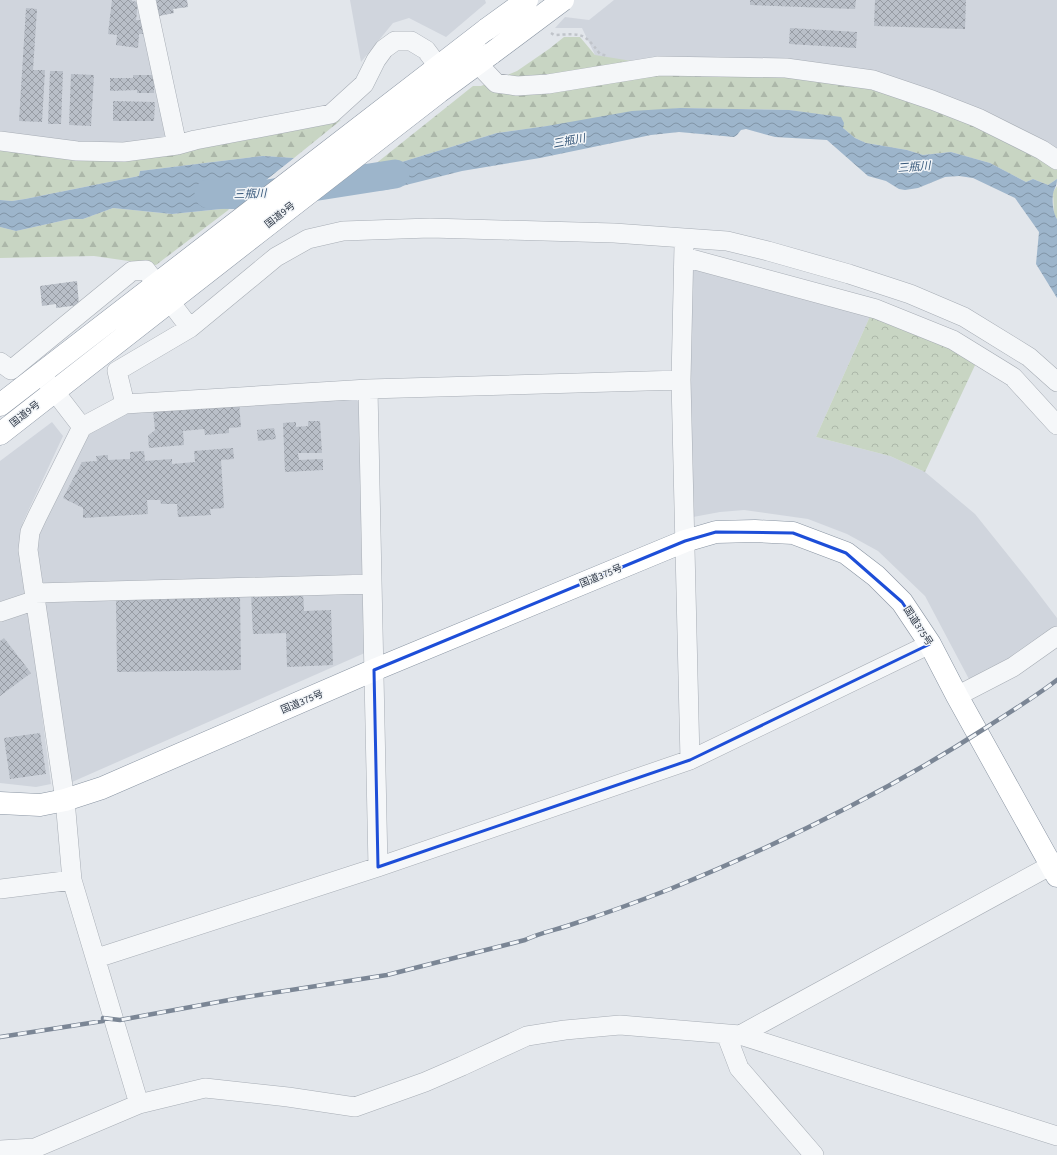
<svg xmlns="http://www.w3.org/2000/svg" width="1057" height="1155" viewBox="0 0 1057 1155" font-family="'Source Sans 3','Noto Sans JP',sans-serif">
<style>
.built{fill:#d0d5dd}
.forest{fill:url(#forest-firs)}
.park{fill:url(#park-crowns)}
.water{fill:url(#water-waves)}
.pier{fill:#e2e6eb}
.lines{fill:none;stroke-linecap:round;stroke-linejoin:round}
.river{stroke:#9db5cb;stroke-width:29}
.building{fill:url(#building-cross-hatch)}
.minor-casing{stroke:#a7adb5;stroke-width:20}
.highway-casing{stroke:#8994a2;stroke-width:23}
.path{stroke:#c0c4ca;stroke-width:2.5;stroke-dasharray:3 3;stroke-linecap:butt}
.minor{stroke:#f5f7f9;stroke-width:19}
.highway{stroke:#fff;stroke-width:22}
.rail-casing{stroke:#7b8695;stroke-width:4.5}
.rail{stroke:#f2f5f8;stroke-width:3;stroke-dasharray:9;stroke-linecap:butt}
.highway-bridge-casing{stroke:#8994a2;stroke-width:23;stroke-linecap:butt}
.highway-bridge{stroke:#fff;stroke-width:22}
.marked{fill:none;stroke:#1d4ed8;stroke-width:3;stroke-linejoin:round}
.labels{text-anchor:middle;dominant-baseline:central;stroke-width:3;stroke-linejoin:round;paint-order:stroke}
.street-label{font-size:10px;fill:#2a3443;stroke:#f2f5f8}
.water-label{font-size:11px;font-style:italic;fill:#335578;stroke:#f2f5f8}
</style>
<defs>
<pattern id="forest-firs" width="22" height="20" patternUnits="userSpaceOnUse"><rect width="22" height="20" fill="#c8d5c3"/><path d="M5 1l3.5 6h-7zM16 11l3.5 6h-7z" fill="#acb7a9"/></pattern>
<pattern id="park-crowns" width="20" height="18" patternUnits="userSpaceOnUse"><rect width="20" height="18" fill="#c8d5c3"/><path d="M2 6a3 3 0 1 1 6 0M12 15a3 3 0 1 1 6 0" fill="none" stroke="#acb7a9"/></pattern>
<pattern id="water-waves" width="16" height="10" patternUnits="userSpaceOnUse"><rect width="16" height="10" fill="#9db5cb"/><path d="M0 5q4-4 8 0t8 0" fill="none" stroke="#8094a6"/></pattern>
<pattern id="building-cross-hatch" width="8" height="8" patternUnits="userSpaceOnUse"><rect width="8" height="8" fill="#b9bfc8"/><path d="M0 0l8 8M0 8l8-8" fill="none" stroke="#979ca4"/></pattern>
</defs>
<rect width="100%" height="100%" fill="#e2e6eb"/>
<!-- built -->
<path class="built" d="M 0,0 L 141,0 L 168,144 L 130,148 L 0,137 Z
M 350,0 L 485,0 L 486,3 L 446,37 L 409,18 L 393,23 L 361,62 Z
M 614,0 L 1057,0 L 1057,155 L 576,74 L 595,55 L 582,28 L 555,28 L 565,17 L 589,20 Z
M 693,268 L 871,314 L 816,437 L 890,456 L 925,472 L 975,514 L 1032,585 L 1057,618 L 1057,629 L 994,671 L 970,681 L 925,596 L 878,551 L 847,534 L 808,519 L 744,510 L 720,512 L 693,517 L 688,392 Z
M 355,398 L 362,405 L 365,582 L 39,590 L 35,548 L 39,531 L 89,430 L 125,411 Z
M 52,422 L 63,436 L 23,522 L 20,544 L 51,784 L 36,787 L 0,783 L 0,461 Z
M 366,587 L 367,652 L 72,782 L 68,780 L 40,596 Z"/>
<!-- forest -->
<path class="forest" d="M 564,37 L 580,37 L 595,55 L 681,69 L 789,71 L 896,90 L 1057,163 L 1057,179 L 1048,185 L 1033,179 L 1026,182 L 990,163 L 951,152 L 923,155 L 907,150 L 866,143 L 855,138 L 843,128 L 840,117 L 789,110 L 680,108 L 497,133 L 382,168 L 369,169 L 473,86 L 481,86 L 517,71 L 549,49 Z
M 341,120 L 294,158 L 263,156 L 140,171 L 139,176 L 25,199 L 12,201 L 0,200 L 0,145 L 69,154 L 260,135 Z
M 1057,186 L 1057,219 L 1054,215 L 1053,192 Z
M 113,208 L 172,214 L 231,208 L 156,265 L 94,256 L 0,258 L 0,227 L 16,231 L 70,219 L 83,219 Z"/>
<!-- park -->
<path class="park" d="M 871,314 L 923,332 L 977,361 L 925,472 L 890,456 L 816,437 Z"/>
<!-- water -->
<path class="water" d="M 680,108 L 789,110 L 841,117 L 844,123 L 843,128 L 855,138 L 866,143 L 907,150 L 923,155 L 951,152 L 990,163 L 1026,182 L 1033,179 L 1048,185 L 1057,179 C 1057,187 1054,188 1053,194 C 1052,201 1053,213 1057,219 L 1057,298 L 1036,264 L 1039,232 L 1015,198 L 973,178 L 959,176 L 945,177 L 918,188 L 905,190 L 899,189 L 886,181 L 868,176 L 827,140 L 775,137 L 746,129 L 741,130 L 737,135 L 734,137 L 679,132 L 651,135 L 540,158 L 462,171 L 386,190 L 338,194 L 369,169 L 382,168 L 497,133 L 547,126 L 632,111 Z
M 263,156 L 294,158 L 231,208 L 172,214 L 113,208 L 83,219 L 70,219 L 16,231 L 0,227 L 0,200 L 12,201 L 25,199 L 139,176 L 140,171 Z"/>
<!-- pier -->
<path class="pier" d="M 296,157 L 296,160 L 233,209 L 228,210 Z
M 372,167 L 338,194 L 336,195 L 337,192 L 368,168 Z"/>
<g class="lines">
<!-- river -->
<path class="river" d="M 209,194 L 261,195 L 395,174"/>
</g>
<!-- building -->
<path class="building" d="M 112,0 L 132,0 L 132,1 L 138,2 L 136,20 L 144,20 L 143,34 L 139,34 L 138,48 L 116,45 L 117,35 L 108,34 Z
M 156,0 L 187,0 L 188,7 L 173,9 L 174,13 L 159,16 Z
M 750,0 L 856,0 L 855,9 L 750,5 Z
M 875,0 L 966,0 L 965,29 L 874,26 Z
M 26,8 L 37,9 L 33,70 L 45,70 L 42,122 L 19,121 Z
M 790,28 L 857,32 L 856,48 L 789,44 Z
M 50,71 L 63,71 L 61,124 L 48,124 Z
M 71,74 L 94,75 L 91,126 L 69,125 Z
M 133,75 L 154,75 L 154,93 L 137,93 L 137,90 L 110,91 L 110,78 L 133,78 Z
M 113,101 L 155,102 L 154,121 L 113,121 Z
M 77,281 L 79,305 L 56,308 L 56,304 L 42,306 L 40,286 Z
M 239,403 L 241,427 L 229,428 L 229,433 L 205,435 L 204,429 L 183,431 L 184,445 L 149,448 L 148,436 L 155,430 L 153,410 Z
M 308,421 L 320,421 L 322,453 L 298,453 L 299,460 L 323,459 L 323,470 L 285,472 L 283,423 L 296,422 L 296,427 L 308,426 Z
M 274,428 L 276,439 L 258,441 L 257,430 Z
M 233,448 L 234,459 L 221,460 L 224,508 L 210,509 L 211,515 L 178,517 L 177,504 L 161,504 L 160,500 L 147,500 L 148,514 L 83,518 L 83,508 L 63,498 L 82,462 L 97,461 L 96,456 L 108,455 L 108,460 L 130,459 L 130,452 L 144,451 L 145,461 L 172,459 L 172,464 L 195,462 L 194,451 Z
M 303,592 L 304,611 L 331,610 L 333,665 L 287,667 L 286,633 L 253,634 L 251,594 Z
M 240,595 L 241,670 L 117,672 L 116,597 Z
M 4,638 L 31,673 L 0,696 L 0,641 Z
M 40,733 L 46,774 L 10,779 L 4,738 Z"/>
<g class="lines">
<defs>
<path id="minor" d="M 146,0 L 177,145 L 195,140 L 331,114 L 364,84 L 376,60 L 384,49 L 395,41 L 411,41 L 426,50 L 438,66
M 477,63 L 496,83 L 517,86 L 548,84 L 659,66 L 786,68 L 873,80 L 932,100 L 978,118 L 1042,150 L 1057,160
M 0,141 L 77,151 L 124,152 L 177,145
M 684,257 L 876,309 L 953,340 L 1013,377 L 1057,425
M 0,362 L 11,370 L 132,271 L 146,270 L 190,328
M 45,379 L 82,427
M 681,380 L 684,245
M 368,389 L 378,867
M 125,404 L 117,371 L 190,328 L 276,257 L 308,239 L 343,231 L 430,228 L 614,233 L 684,238 L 727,241 L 768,251 L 849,274 L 910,294 L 964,317 L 1029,357 L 1057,382
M 35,593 L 372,584
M 0,612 L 36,600
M 957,696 L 1013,667 L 1057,636
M 0,889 L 72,880
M 97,958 L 378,867 L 690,760 L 930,644
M 726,1034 L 739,1068 L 814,1155
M 740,1035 L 1057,862
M 139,1104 L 72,880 L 65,800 L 28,550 L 30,532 L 37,517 L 82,427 L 125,404 L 368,389 L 681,380 L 690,760
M 0,1150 L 35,1148 L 139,1104 L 205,1088 L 288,1097 L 355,1107 L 425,1082 L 462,1066 L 527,1036 L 565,1030 L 620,1025 L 740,1035 L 1057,1136"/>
<path id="highway" d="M 0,405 L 487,29
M 0,434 L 256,234 L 439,92 L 492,53
M 0,803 L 40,805 L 65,800 L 102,788 L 374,670 L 685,541 L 716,532 L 755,531 L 793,533 L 846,553 L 876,576 L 902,602 L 930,644 L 957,696 L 1057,876"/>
</defs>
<!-- minor casing -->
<use href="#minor" class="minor-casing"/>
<!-- highway casing -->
<use href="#highway" class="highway-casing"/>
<!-- path -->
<path class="path" d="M 551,33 L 554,35 C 581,34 583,31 600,54 L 608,56"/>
<!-- minor -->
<use href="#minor" class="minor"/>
<!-- highway -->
<use href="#highway" class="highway"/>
<defs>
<path id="rail" d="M 0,1037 L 103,1021 L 103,1018 L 120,1020 L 240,998 L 387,975 L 525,940 C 539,933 555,930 570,925 C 604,914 637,902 670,889 C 780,844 887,792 987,727 C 1010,712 1035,697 1057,680"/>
</defs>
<!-- rail casing -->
<use href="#rail" class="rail-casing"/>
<!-- rail -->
<use href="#rail" class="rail"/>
<defs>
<path id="highway-bridge" d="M 487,29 L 527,0
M 492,53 L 563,0"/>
</defs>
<!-- highway-bridge casing -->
<use href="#highway-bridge" class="highway-bridge-casing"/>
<!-- highway-bridge -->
<use href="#highway-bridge" class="highway-bridge"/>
</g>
<!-- marked area -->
<path class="marked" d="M 716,532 L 793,533 L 846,553 L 902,602 L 930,644 L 690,760 L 378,867 L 374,670 L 685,541 Z"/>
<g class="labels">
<!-- street labels -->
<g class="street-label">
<text transform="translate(280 215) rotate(-38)">国道9号</text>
<text transform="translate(25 414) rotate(-38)">国道9号</text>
<text transform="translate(601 576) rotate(-22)">国道375号</text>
<text transform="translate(918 626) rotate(57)">国道375号</text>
<text transform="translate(302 702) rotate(-23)">国道375号</text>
</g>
<!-- water labels -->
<g class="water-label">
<text transform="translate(569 141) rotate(-11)">三瓶川</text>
<text transform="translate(914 167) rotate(-4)">三瓶川</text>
<text transform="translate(250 194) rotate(-2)">三瓶川</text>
</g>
</g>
</svg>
